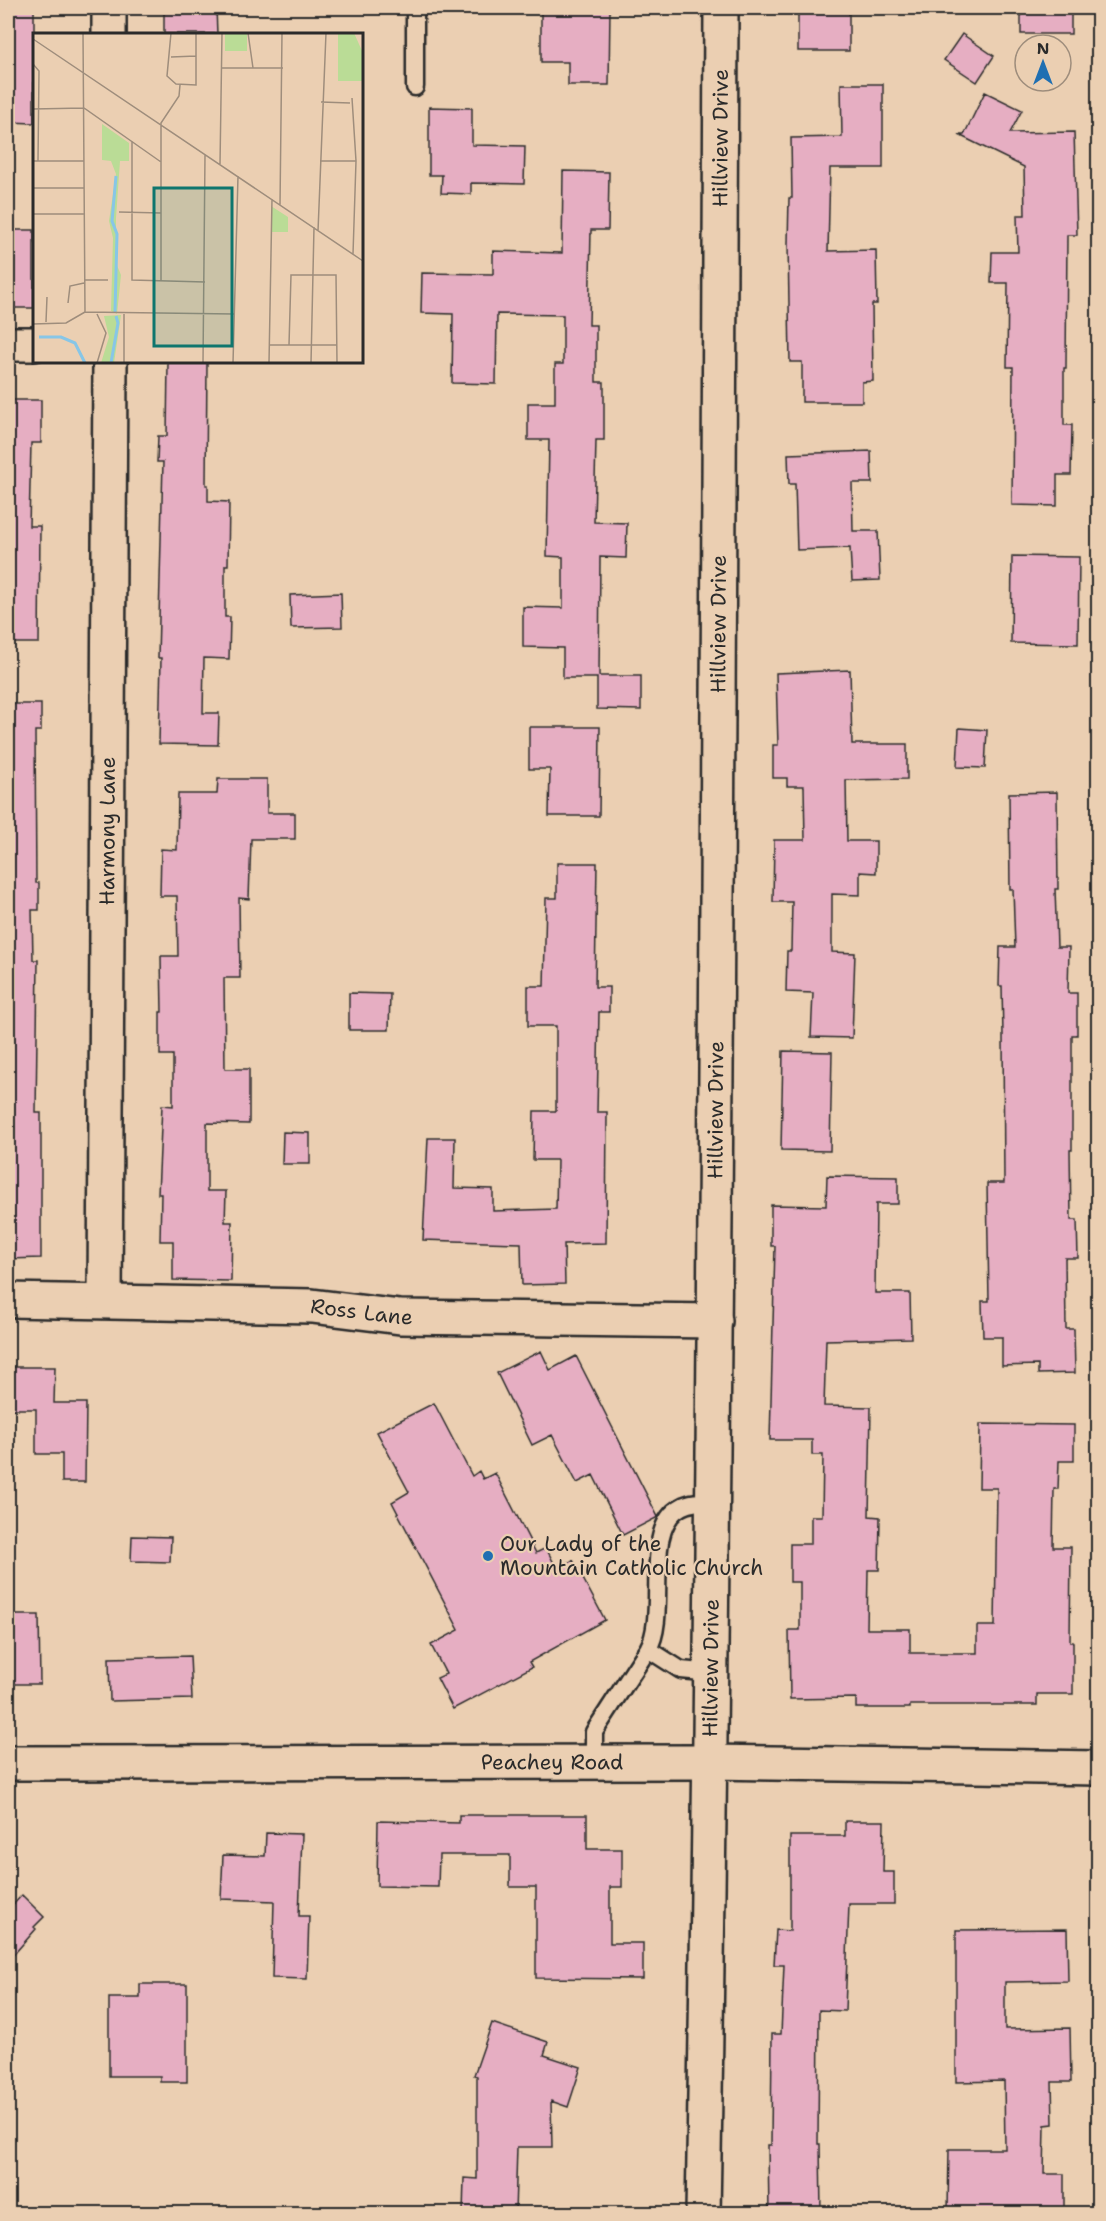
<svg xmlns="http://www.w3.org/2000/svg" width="1106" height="2221" viewBox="0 0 1106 2221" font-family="'Shantell Sans',sans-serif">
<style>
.building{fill:#e6aec2;stroke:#2b2b2b;stroke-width:1.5}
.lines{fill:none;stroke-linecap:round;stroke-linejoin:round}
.service-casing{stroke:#2b2b2b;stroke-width:21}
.minor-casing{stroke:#2b2b2b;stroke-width:38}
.service{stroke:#ebcfb2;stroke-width:16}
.minor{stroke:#ebcfb2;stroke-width:33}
.poi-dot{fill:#1f6fb2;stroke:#ebcfb2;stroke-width:2}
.labels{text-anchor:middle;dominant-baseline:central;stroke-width:4.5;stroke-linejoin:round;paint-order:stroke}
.street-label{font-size:21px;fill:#2b2b2b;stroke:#ebcfb2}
.poi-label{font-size:21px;fill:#2b2b2b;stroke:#ebcfb2;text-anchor:start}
.inset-river{fill:none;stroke:#87c6e7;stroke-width:3}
.inset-road{fill:none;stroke:#9e8d7c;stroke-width:1.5}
.view{fill:#0f766e;fill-opacity:0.15;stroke:#0f766e;stroke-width:3}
.inset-edge{fill:none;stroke:#2b2b2b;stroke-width:3}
</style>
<rect width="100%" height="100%" fill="#ebcfb2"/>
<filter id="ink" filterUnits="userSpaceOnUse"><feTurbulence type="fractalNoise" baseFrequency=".0167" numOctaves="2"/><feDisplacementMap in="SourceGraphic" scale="12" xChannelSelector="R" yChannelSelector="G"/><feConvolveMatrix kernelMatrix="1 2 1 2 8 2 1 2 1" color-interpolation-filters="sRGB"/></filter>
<g filter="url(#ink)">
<!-- building -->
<path class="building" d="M 8,8 L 34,8 L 34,123 L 8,122 Z
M 164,8 L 216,8 L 217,34 L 164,34 Z
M 575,8 L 610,8 L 609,85 L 568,85 L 568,62 L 541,62 L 541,10 L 575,11 Z
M 798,8 L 849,8 L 849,51 L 798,51 Z
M 1021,8 L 1071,8 L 1071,34 L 1021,34 Z
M 962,34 L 994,56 L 977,82 L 944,60 Z
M 841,84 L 883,84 L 883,168 L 830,168 L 828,251 L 876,250 L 877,304 L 872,304 L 873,381 L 862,382 L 862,402 L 802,402 L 802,362 L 790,362 L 788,244 L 789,198 L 792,198 L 791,138 L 842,137 Z
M 985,92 L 1022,110 L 1010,133 L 1074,132 L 1077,235 L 1067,235 L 1066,368 L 1064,368 L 1064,425 L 1072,425 L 1071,475 L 1057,475 L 1057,506 L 1012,505 L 1013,367 L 1007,367 L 1008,283 L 991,283 L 992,252 L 1018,252 L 1017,215 L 1025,215 L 1024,167 L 959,135 L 964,135 Z
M 429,107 L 472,108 L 472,145 L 525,146 L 524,184 L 471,183 L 471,194 L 441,193 L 442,175 L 429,175 Z
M 563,171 L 609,172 L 608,230 L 591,230 L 589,325 L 596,325 L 596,382 L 604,382 L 604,440 L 596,440 L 594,522 L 627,523 L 626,558 L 600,557 L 599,676 L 641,676 L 641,710 L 597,709 L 597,678 L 563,678 L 563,648 L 523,647 L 523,607 L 563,608 L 563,557 L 547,556 L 549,440 L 528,440 L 528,403 L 555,403 L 555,364 L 563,364 L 563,315 L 497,314 L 496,384 L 452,383 L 453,314 L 421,313 L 422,273 L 493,274 L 493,251 L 562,253 Z
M 8,230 L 34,230 L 34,308 L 8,308 Z
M 168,362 L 207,362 L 206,485 L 208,485 L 208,501 L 229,502 L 228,565 L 225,565 L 225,617 L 230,617 L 229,659 L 204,658 L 203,713 L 219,713 L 218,745 L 159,744 L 161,658 L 158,658 L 163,462 L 157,462 L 158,436 L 167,436 Z
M 8,400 L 41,400 L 41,443 L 31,443 L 29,526 L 40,526 L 39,643 L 8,643 Z
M 871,451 L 872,483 L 852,483 L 853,531 L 878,531 L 880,580 L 852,581 L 850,548 L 797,550 L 795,484 L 789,484 L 788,454 Z
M 1012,556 L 1079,557 L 1078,644 L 1011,643 Z
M 341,593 L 342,627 L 291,628 L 290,595 Z
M 850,670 L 852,744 L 907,744 L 907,779 L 846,780 L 847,841 L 876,841 L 876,873 L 860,872 L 860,895 L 832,894 L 832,952 L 855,953 L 852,1038 L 811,1037 L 813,993 L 786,992 L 787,951 L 791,951 L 792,902 L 773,902 L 774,840 L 805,840 L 804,786 L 787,786 L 787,778 L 773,778 L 773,745 L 778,745 L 776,673 Z
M 8,704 L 41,704 L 41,731 L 35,731 L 36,883 L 39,883 L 39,910 L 32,910 L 33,960 L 38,960 L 36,1113 L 41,1113 L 41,1258 L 8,1259 Z
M 529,727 L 600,727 L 599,816 L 549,816 L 550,769 L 529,769 Z
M 959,728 L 987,730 L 985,768 L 957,767 Z
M 218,779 L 267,779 L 267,813 L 295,813 L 295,839 L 251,839 L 249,899 L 239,898 L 240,978 L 224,978 L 225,1069 L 249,1069 L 249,1124 L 207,1123 L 207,1191 L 226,1191 L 225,1222 L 232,1222 L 231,1281 L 173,1280 L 173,1241 L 160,1241 L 161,1194 L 158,1194 L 162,1105 L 173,1106 L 173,1055 L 160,1055 L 160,1012 L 162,1012 L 161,956 L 178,956 L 177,896 L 160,896 L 161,849 L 177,850 L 178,794 L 217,794 Z
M 1057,792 L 1058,889 L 1055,889 L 1057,947 L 1069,947 L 1068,993 L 1077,993 L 1077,1035 L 1072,1035 L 1072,1150 L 1070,1150 L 1071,1220 L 1077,1220 L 1078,1258 L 1065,1258 L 1066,1329 L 1074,1329 L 1075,1373 L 1038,1374 L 1038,1365 L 1002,1366 L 1002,1337 L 983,1337 L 982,1301 L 989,1301 L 987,1183 L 1004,1183 L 1003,1035 L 1002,986 L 999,986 L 1000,947 L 1015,947 L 1013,889 L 1010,889 L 1009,793 Z
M 557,863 L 597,863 L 595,987 L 609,987 L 609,1012 L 599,1012 L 597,1112 L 607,1112 L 606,1243 L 564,1244 L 565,1284 L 522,1285 L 521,1243 L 423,1240 L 428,1138 L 455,1138 L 454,1188 L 493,1189 L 493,1211 L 556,1209 L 557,1160 L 533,1160 L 534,1111 L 556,1111 L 556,1026 L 528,1026 L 528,986 L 544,986 L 546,898 L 557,898 Z
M 349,993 L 390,994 L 389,1030 L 349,1030 Z
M 783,1051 L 832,1052 L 830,1151 L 781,1150 Z
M 283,1132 L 310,1133 L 310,1164 L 282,1164 Z
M 827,1176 L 898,1177 L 898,1204 L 876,1204 L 875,1293 L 910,1293 L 911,1338 L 826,1340 L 824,1406 L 871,1407 L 869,1516 L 880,1517 L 879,1570 L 868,1570 L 867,1629 L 910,1629 L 910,1653 L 977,1653 L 977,1626 L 995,1626 L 997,1488 L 979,1488 L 980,1424 L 1074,1425 L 1074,1461 L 1059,1461 L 1058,1489 L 1054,1489 L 1053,1547 L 1071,1547 L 1070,1642 L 1073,1642 L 1073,1694 L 1037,1694 L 1037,1705 L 910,1705 L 910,1708 L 856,1708 L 856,1698 L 790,1699 L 789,1630 L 800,1630 L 800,1582 L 790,1582 L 790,1544 L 811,1544 L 811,1516 L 822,1516 L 823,1455 L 812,1455 L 812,1440 L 770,1440 L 775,1246 L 771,1246 L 771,1205 L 826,1206 Z
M 541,1351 L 550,1370 L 576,1356 L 658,1517 L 623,1535 L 593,1475 L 577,1483 L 552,1435 L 532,1445 L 497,1373 Z
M 8,1367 L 55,1367 L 54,1403 L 86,1403 L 85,1482 L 62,1482 L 62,1454 L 36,1454 L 36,1409 L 8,1409 Z
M 434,1403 L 472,1476 L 479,1471 L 483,1479 L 495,1473 L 536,1553 L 546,1548 L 557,1569 L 573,1560 L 605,1620 L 529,1662 L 532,1667 L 453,1709 L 437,1678 L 446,1674 L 431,1645 L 459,1630 L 392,1502 L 409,1492 L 377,1432 Z
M 132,1536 L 171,1537 L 170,1562 L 131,1561 Z
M 8,1615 L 39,1615 L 40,1684 L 8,1684 Z
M 190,1656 L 192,1699 L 110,1701 L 109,1658 Z
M 459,1815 L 587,1815 L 587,1849 L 622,1849 L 622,1887 L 610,1887 L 610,1943 L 643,1943 L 643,1979 L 536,1978 L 536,1887 L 510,1887 L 510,1855 L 439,1855 L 438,1887 L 377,1886 L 378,1821 L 459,1823 Z
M 845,1821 L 884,1821 L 883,1872 L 894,1872 L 894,1904 L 849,1904 L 845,2011 L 819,2010 L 818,2144 L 820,2144 L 821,2214 L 769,2214 L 768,2145 L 771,2145 L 772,2034 L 781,2034 L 784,1965 L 774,1965 L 776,1930 L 790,1931 L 790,1836 L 845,1836 Z
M 266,1833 L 302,1834 L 299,1916 L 309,1916 L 307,1979 L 272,1978 L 274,1901 L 221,1899 L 223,1855 L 265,1856 Z
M 22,1895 L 44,1917 L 34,1927 L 36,1929 L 8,1961 L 8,1902 L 12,1906 Z
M 1067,1929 L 1068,1981 L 1005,1982 L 1005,2029 L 1070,2028 L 1071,2082 L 1052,2082 L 1053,2124 L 1045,2125 L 1044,2174 L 1064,2174 L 1064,2214 L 948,2211 L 949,2149 L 1005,2149 L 1004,2081 L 956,2082 L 956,1930 Z
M 140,1984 L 187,1984 L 187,2082 L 160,2082 L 160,2076 L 109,2076 L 109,1998 L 140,1998 Z
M 492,2023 L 548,2042 L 544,2055 L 581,2067 L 568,2107 L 551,2101 L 552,2147 L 517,2147 L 515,2214 L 463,2214 L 464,2178 L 477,2179 L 477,2076 L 474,2075 Z"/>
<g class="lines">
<defs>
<path id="service" d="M 415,8 L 415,87
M 648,1649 L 681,1670 L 712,1673
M 594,1762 L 594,1732 L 648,1649 C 669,1615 641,1528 681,1507 C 691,1501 703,1502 714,1502"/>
<g id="minor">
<path d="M 109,8 L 109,34"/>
<path d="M 8,344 L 34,344"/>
<path id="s1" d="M 8,1300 L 312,1306 L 400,1317 L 715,1321"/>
<path id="s2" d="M 105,1301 L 110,362"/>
<path id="s3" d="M 8,1763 L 711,1762 L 1098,1768"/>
<path id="s4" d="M 703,2214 C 716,1478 718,743 721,8"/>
</g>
</defs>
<!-- service casing -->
<use href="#service" class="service-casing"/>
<!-- minor casing -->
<use href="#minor" class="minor-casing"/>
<!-- service -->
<use href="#service" class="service"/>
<!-- minor -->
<use href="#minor" class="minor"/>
</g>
</g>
<!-- markers -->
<circle class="poi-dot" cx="488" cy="1556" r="6"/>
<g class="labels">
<!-- street labels -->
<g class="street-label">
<text stroke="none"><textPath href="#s4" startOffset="2076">Hillview Drive</textPath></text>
<text stroke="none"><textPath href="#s4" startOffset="1590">Hillview Drive</textPath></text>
<text stroke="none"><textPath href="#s2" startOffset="470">Harmony Lane</textPath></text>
<text stroke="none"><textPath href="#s4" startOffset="1104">Hillview Drive</textPath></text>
<text stroke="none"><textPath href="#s1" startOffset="354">Ross Lane</textPath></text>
<text stroke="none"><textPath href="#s4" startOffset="546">Hillview Drive</textPath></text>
<text stroke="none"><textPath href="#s3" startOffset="544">Peachey Road</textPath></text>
</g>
<!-- poi labels -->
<g class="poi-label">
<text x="500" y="1544">Our Lady of the<tspan x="500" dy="24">Mountain Catholic Church</tspan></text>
</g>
</g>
<!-- overview -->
<g transform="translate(33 33)">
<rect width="330" height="330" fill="#ebcfb2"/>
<path d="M 192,0 L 214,0 L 214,18 L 192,18 ZM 305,0 L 321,0 L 330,20 L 330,48 L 305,48 ZM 69,91 L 96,110 L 96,128 L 87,128 L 83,185 L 83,230 L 88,242 L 84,281 L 78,278 L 80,205 L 76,188 L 83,141 L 78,128 L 69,127 ZM 238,173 L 255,184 L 255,199 L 238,199 ZM 88,282 L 81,330 L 68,330 L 76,304 L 71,283 Z" fill="#badc96"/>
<path class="inset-river" d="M 82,279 L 84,201 L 79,188 L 83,143M 6,304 L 28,304 L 42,310 L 52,330M 78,330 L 85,290 L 83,283"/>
<path class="inset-road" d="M 50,0 L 52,279M 138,0 L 134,43 L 143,51 L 163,52 L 163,0M 215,0 L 220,35M 0,6 L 330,228M 138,24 L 163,23M 0,31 L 6,38 L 5,128M 189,35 L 250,35M 319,65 L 323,128 L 320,221M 288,69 L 317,70M 0,76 L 51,75 L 128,129M 99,108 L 99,247 L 172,249M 0,128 L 51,128M 287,128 L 323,128M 187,131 L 189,0M 0,155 L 51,155M 247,172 L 249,0M 86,179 L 128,180M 0,181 L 51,181M 285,198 L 293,0M 51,247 L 75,247M 128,248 L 128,90 L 146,63 L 147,52M 35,270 L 37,253 L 51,250M 52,279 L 201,281M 64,281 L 73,300 L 64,330M 13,289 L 14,264M 0,291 L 33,290 L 52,279M 236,312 L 304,312M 256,312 L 258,242 L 303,242 L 304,330M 91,330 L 91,281M 170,330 L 172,122M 200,330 L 205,143M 236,330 L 239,166M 278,330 L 281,194"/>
<path class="view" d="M 121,155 L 199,155 L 199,313 L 121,313 Z"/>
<rect width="330" height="330" class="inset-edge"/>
</g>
<!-- margin -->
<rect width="1106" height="2221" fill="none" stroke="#ebcfb2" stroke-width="30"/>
<rect x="15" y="15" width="1076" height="2191" fill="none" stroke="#2b2b2b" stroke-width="2" filter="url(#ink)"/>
<!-- north arrow -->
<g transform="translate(1043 63)"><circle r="28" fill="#ebcfb2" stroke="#9e8d7c" stroke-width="1.5"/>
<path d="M0-4.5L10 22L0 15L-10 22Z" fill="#1f6fb2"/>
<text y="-9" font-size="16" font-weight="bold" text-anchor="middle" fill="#2b2b2b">N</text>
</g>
</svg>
